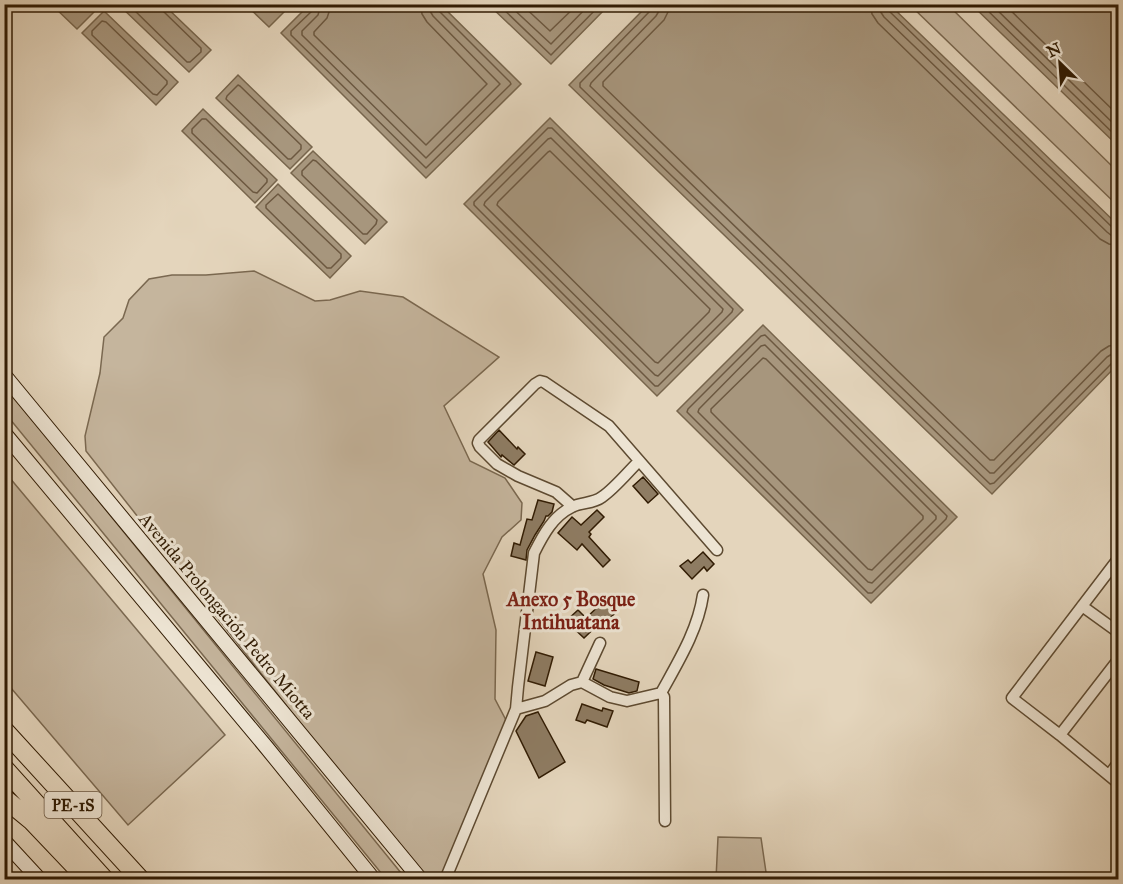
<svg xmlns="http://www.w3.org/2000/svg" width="1123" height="884" viewBox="0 0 1123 884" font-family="'IM FELL Great Primer',serif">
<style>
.green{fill:#c5b59d;stroke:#7a6850;stroke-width:1.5}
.water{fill:#a7967d;stroke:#77654c;stroke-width:1.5}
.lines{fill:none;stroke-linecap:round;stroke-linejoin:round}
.shore{stroke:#6c5840;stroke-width:1.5}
.building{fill:#8e7c63;stroke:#301b03;stroke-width:1.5}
.street-casing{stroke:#5d4a31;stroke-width:13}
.secondary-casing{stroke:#301b03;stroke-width:16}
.highway-casing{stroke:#301b03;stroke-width:20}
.street{stroke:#ede4d3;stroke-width:10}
.secondary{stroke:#ede4d3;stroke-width:14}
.highway{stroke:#e4d5bc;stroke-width:18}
.labels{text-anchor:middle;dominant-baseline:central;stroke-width:6;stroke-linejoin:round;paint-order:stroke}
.shield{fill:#ede4d3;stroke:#695741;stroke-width:1.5}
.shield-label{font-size:16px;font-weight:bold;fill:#301b03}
.street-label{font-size:18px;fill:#301b03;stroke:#ede4d3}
.neighbourhood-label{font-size:20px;font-weight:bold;fill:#7a1f14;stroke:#ede4d3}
</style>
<rect width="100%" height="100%" fill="#e4d5bc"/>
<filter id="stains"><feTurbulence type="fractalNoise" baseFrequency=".00333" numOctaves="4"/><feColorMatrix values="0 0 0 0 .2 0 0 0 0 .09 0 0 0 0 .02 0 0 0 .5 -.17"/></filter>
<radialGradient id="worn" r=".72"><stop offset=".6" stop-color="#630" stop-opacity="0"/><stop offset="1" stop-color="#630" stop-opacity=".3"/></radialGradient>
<!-- green -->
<path class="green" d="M 910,5 L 948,5 L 1118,172 L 1118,206 Z
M 254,271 L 315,301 L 330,300 L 360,291 L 403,297 L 499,357 L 444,406 L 470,461 L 505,478 L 522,503 L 521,520 L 502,537 L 483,574 L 496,630 L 495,699 L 508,724 L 443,879 L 423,879 L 86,451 L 85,436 L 100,373 L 104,337 L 123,318 L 129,300 L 149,279 L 172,275 L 206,275 Z
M 5,386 L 406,879 L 386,879 L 5,413 Z
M 4,471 L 225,735 L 128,825 L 5,681 Z
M 718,837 L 761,838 L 767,879 L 716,879 Z"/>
<!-- water -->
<path class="water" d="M 310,4 L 441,5 L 521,84 L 426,178 L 281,33 Z
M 97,5 L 99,7 L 77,29 L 52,5 Z
M 119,5 L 164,5 L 211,50 L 189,72 Z
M 246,5 L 291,5 L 269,27 Z
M 489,5 L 609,5 L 551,64 Z
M 648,5 L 890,5 L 1118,225 L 1118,364 L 992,494 L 569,85 Z
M 972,5 L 1118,5 L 1118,146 Z
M 104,11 L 178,82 L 156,105 L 82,33 Z
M 238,75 L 312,147 L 290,169 L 216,98 Z
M 203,109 L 277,180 L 255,203 L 182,131 Z
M 550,118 L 743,310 L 657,396 L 464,204 Z
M 313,151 L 387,222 L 365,244 L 291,173 Z
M 278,184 L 351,256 L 330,278 L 256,207 Z
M 763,325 L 957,517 L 871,603 L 677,411 Z"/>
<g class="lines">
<!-- shore -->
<path class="shore" d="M 128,4 L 187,62 L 190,62 L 201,52 L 201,48 L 163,11 L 161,4
M 313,4 L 312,11 L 291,31 L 291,35 L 426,168 L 511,84 L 510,82 L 439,11 L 437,4
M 321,4 L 318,15 L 302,31 L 302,35 L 426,158 L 500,84 L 433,16 L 430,11 L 429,4
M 330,4 L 329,12 L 327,18 L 314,32 L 314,35 L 426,145 L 487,84 L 427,22 L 422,14 L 420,4
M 498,4 L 551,55 L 601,4
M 508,4 L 551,44 L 590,4
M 521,4 L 550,31 L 578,4
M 652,4 L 650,11 L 580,83 L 580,87 L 990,484 L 994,483 L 1112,363 L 1118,361
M 659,4 L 659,11 L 656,16 L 591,83 L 590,86 L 990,473 L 994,473 L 1107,357 L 1112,354 L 1118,353
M 668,4 L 668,12 L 664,20 L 603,82 L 603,86 L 990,460 L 994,460 L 1101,351 L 1109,346 L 1118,344
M 870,4 L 872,14 L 878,23 L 1100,239 L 1109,244 L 1118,246
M 879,4 L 880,11 L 884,17 L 1107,232 L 1112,236 L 1118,237
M 887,4 L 889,11 L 1112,227 L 1118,229
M 981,4 L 1118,138
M 991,4 L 1118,128
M 1004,4 L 1118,115
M 102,21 L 106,22 L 167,81 L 167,84 L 157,95 L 153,94 L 92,35 L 92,31 Z
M 238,85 L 240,86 L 301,145 L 301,149 L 291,159 L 288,159 L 226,99 L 227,96 Z
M 202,119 L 206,119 L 267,179 L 267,182 L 257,193 L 253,192 L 192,133 L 192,129 Z
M 548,128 L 552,128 L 733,309 L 732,312 L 658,386 L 655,386 L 474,205 L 474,202 Z
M 551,138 L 723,309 L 722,312 L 658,376 L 655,375 L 484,205 L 485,202 L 548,139 Z
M 550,151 L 710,309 L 709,312 L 658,363 L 655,362 L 497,205 L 498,202 L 548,152 Z
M 313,160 L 316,161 L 377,220 L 376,224 L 367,234 L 363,234 L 302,175 L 302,171 Z
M 278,194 L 341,254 L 341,258 L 331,268 L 327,268 L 266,208 L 266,205 Z
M 765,335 L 947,516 L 946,519 L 872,593 L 868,593 L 687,412 L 688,409 L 761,336 Z
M 765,345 L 936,516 L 936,519 L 872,583 L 868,582 L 698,412 L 699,409 L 761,346 Z
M 763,358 L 766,359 L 923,516 L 923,519 L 872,570 L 868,569 L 711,412 L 711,409 Z"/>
</g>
<!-- building -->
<path class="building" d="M 499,430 L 517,449 L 518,447 L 525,454 L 514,465 L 502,455 L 501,457 L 488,442 Z
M 643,477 L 658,494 L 648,503 L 633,486 Z
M 538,500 L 554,504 L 552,512 L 548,516 L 546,516 L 544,521 L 535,535 L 527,550 L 526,560 L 511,556 L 514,543 L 520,545 L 527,519 L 532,520 Z
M 597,510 L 604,517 L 589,532 L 591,534 L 589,537 L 610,560 L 603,567 L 582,544 L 577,550 L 558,533 L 572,517 L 581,525 Z
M 703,552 L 714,564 L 707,571 L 704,567 L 692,579 L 680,566 L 688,560 L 691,563 Z
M 604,601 L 615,613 L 608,620 L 606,617 L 584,638 L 566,621 L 578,610 L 586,618 Z
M 536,652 L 553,657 L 545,686 L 528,681 Z
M 596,669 L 639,682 L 637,691 L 629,693 L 604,685 L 593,679 Z
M 582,704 L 602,711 L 603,708 L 613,711 L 607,727 L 587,720 L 585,723 L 576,720 Z
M 538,712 L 565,762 L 539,778 L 516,731 L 526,716 Z"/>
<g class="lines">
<defs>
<path id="street" d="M 572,506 L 556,492 L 518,476 L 497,464 L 480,447 L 478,443 L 479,440 L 535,384 L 540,381 L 544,382 L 609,426 L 717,550
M 1118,559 L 1012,698 L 1060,735 L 1118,783
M 1082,606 L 1118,632
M 582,682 L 600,643
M 661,693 L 664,697 L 665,821
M 661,693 C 678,662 698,630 703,595
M 516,709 L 545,701 L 571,685 L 582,682 L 610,697 L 627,701 L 661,693
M 1060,735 L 1118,660
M 1110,774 L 1118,763
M 445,880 L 516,709 L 518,687 L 534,553 C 543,535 553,516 572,507 C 581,502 593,504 602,497 C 614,489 628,472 639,461"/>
<path id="secondary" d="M 4,375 L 421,880
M 4,433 L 267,748 L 374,880
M 4,841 L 40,880"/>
<path id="highway" d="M 4,730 L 141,880
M 4,768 L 105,880
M 4,798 L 32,821 L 88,880"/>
</defs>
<!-- street casing -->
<use href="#street" class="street-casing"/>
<!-- secondary casing -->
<use href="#secondary" class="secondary-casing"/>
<!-- highway casing -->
<use href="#highway" class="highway-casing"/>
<!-- street -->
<use href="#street" class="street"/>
<!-- secondary -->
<use href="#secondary" class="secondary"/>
<!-- highway -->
<use href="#highway" class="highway"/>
</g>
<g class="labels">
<!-- shield labels -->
<rect class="shield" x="44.5" y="792" width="57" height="26" rx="4.5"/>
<g class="shield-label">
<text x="73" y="805">PE-1S</text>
</g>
<!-- street labels -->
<g class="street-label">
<text transform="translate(227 616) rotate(50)">Avenida Prolongación Pedro Miotta</text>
</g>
<!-- neighbourhood labels -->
<g class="neighbourhood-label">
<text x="571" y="599">Anexo 5 Bosque<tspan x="571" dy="23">Intihuatana</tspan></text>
</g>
</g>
<!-- margin -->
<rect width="1123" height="884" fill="none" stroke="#e4d5bc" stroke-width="24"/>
<rect x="6" y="6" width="1111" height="872" fill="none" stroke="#301b03" stroke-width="3"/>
<rect x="12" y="12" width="1099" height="860" fill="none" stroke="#301b03" stroke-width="1.5"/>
<!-- north arrow -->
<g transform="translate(1060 63) rotate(335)" stroke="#ede4d3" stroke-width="4.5" paint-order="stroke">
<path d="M0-4.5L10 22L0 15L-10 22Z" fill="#301b03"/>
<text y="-9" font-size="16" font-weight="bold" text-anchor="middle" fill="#301b03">N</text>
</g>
<rect width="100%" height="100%" filter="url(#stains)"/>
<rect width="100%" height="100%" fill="url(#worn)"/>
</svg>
